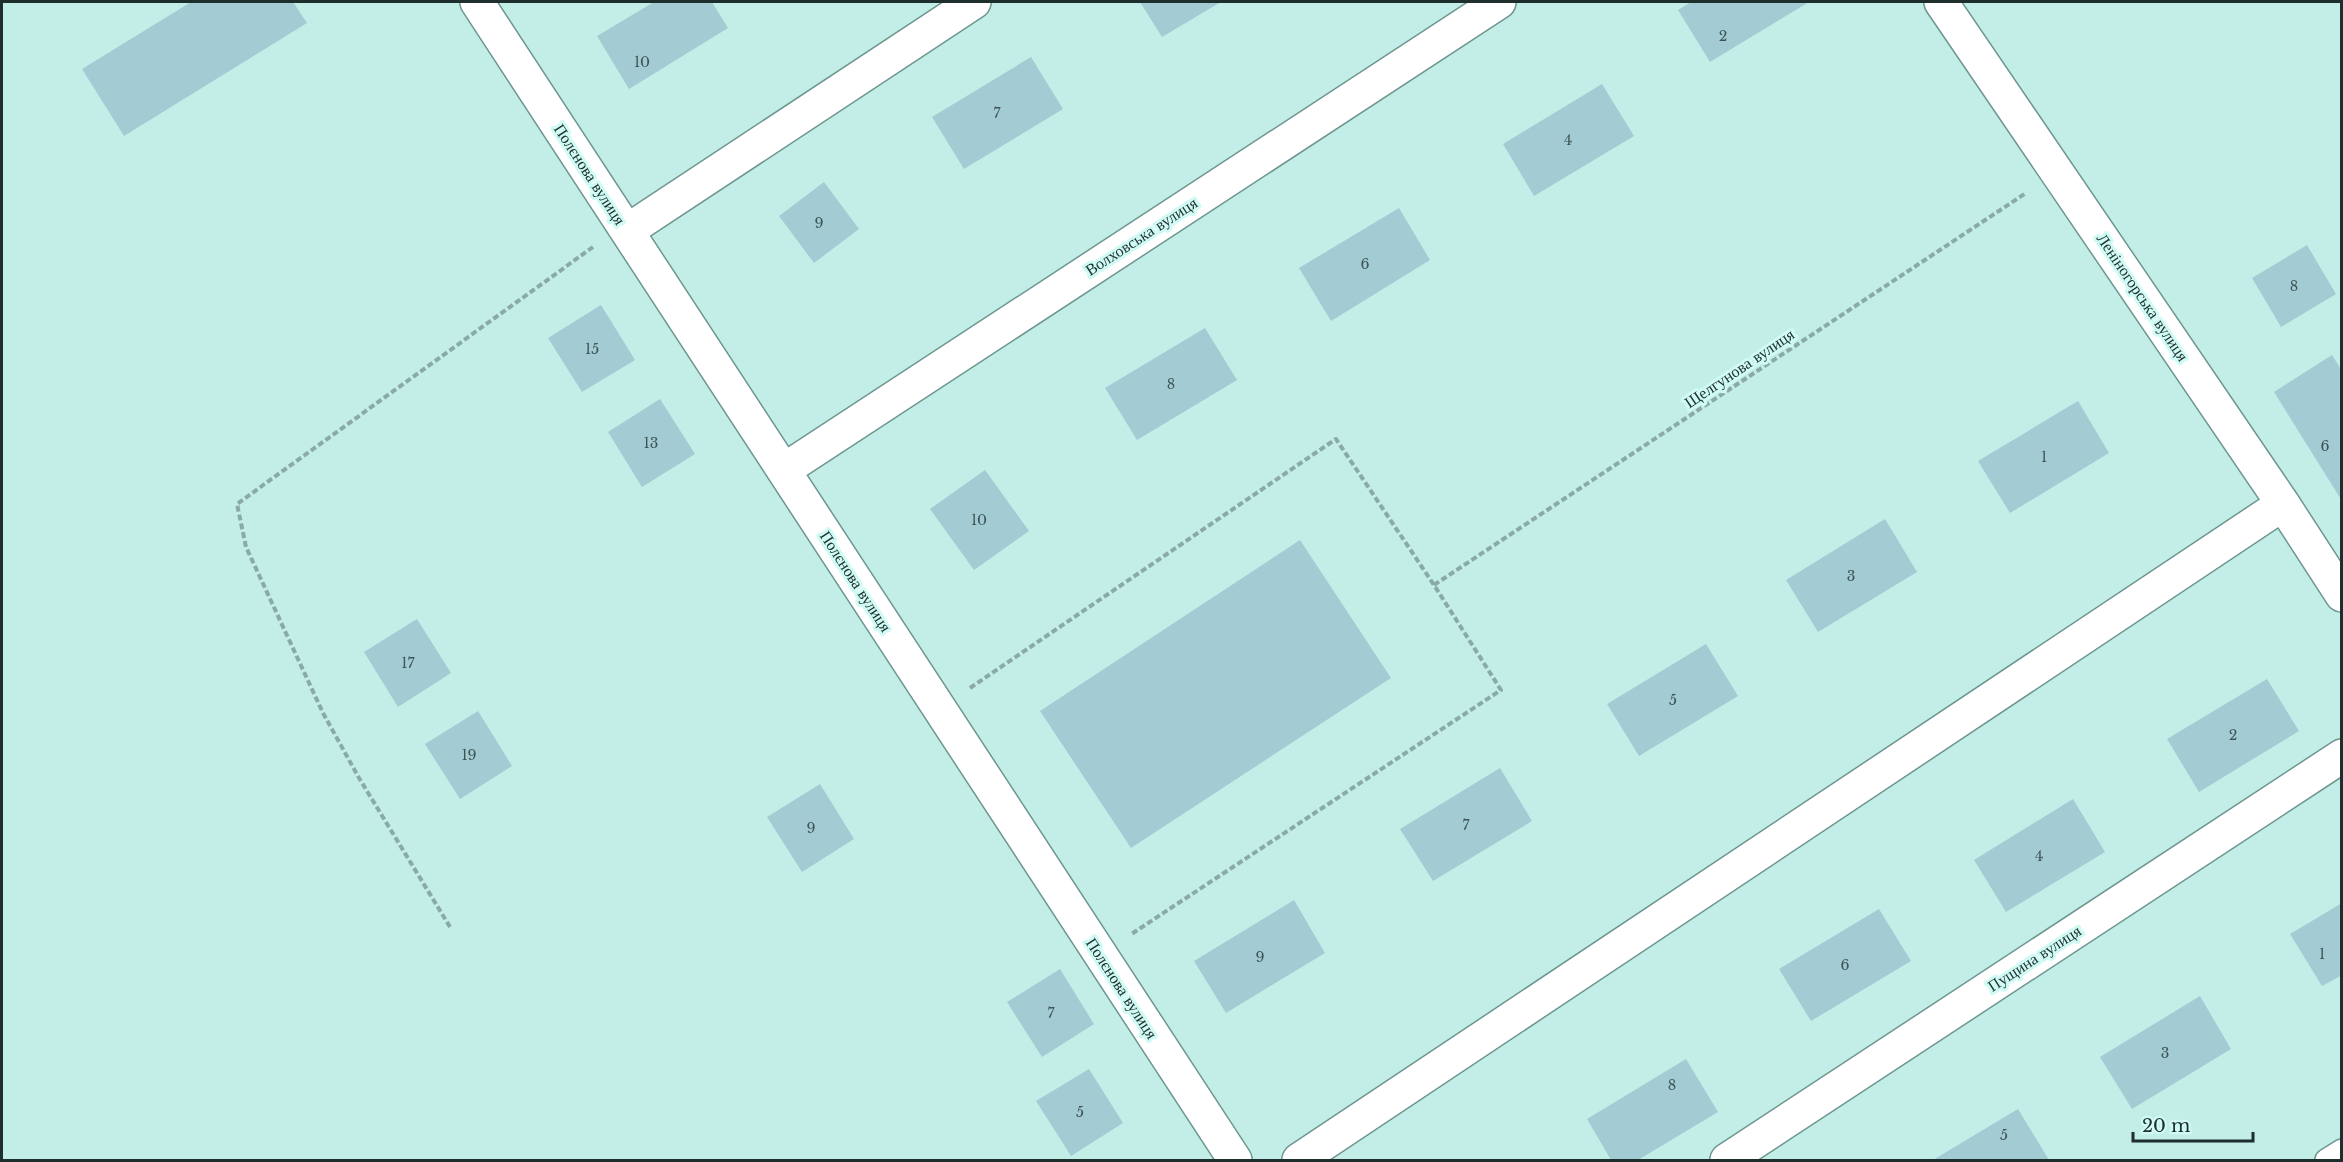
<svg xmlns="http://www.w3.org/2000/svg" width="2343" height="1162" viewBox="0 0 2343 1162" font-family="'Libre Baskerville',serif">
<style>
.building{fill:#a2cbd4}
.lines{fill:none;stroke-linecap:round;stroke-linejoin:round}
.service-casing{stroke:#6e9691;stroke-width:24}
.minor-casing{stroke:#6e9691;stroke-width:36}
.path{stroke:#89aaa5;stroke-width:4;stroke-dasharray:6 3;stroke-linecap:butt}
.service{stroke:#fff;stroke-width:21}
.minor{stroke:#fff;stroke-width:33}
.labels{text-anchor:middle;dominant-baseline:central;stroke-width:6;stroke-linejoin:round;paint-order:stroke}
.number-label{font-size:14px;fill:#3e5556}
.street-label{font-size:16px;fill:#1d2e2c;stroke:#d0fbf5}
</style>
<rect width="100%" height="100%" fill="#c3eee7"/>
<!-- building -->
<path class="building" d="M 191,2 L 293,2 L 307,23 L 124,136 L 82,69 Z
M 654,2 L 712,2 L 728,28 L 629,89 L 597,36 Z
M 1140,2 L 1221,2 L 1162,37 Z
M 1691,2 L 1809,2 L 1710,62 L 1678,10 Z
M 1031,57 L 1063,109 L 964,169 L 932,117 Z
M 1602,84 L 1634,136 L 1534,196 L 1503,144 Z
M 824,182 L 859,229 L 814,263 L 779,216 Z
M 1399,208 L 1430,260 L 1331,321 L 1299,268 Z
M 2307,245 L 2336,294 L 2281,327 L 2252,278 Z
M 601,305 L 635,360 L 582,392 L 548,338 Z
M 1205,328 L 1237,380 L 1137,440 L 1105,388 Z
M 2332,355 L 2342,371 L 2342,501 L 2274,392 Z
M 660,399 L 695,454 L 642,487 L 608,432 Z
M 2078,401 L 2109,453 L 2010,513 L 1978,461 Z
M 985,470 L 1029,531 L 974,570 L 930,509 Z
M 1885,519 L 1917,572 L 1818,632 L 1786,580 Z
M 1300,540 L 1391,678 L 1131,848 L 1040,711 Z
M 417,619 L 451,673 L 398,707 L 364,652 Z
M 1706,644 L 1738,696 L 1639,756 L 1607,704 Z
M 2267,679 L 2299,731 L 2199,792 L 2167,739 Z
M 478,711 L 512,766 L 460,799 L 425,744 Z
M 1500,768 L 1532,821 L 1433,881 L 1400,829 Z
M 820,784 L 854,839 L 802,872 L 767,817 Z
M 2073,799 L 2105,852 L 2006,912 L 1974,860 Z
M 1294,900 L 1325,953 L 1226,1013 L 1194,961 Z
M 2342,903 L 2342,975 L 2322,986 L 2290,934 Z
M 1879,909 L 1911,961 L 1811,1021 L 1779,969 Z
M 1060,969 L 1094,1024 L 1042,1057 L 1007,1002 Z
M 2200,996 L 2231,1049 L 2132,1109 L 2100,1057 Z
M 1686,1059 L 1718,1112 L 1638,1160 L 1611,1160 L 1587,1119 Z
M 1089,1069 L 1123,1123 L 1071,1156 L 1036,1101 Z
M 2018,1109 L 2049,1160 L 1933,1160 Z"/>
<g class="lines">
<defs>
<path id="service" d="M 2326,1160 L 2342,1150"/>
<path id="minor" d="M 477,2 L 1235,1160
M 1941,2 L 2283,504 L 2342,595
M 627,231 L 974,2
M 784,470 L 1499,2
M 1299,1160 L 2283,504
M 1727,1160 L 2342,756"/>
</defs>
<!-- service casing -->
<use href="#service" class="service-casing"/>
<!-- minor casing -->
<use href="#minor" class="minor-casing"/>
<!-- path -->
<path class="path" d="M 1434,585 L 2026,193
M 970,688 L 1336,439 L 1434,585 L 1501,690 L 1130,935
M 450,927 L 359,778 L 323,713 L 246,547 L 237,504 L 593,247"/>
<!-- service -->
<use href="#service" class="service"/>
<!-- minor -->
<use href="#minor" class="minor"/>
</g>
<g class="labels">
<!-- number labels -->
<g class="number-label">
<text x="1723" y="36">2</text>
<text x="642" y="62">10</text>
<text x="997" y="113">7</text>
<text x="1568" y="140">4</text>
<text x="819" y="223">9</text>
<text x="1365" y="264">6</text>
<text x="2294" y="286">8</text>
<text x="592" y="349">15</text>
<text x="1171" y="384">8</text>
<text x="651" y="443">13</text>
<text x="2325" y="446">6</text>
<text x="2044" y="457">1</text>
<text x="979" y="520">10</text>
<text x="1851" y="576">3</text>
<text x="408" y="663">17</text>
<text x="1673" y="700">5</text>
<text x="2233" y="735">2</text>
<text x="469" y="755">19</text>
<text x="1466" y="825">7</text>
<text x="811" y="828">9</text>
<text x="2039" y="856">4</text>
<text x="2322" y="954">1</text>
<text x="1260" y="957">9</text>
<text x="1845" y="965">6</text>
<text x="1051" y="1013">7</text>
<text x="2165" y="1053">3</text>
<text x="1672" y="1085">8</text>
<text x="1080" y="1112">5</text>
<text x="2004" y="1135">5</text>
</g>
<!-- street labels -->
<g class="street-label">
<text transform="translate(590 174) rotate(57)">Полєнова вулиця</text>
<text transform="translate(1141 236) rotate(-33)">Волховська вулиця</text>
<text transform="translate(2143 297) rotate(56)">Леніногорська вулиця</text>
<text transform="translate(1739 368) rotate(-34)">Щелгунова вулиця</text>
<text transform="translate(856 581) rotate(57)">Полєнова вулиця</text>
<text transform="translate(2034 958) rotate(-33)">Пущина вулиця</text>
<text transform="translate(1122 988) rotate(57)">Полєнова вулиця</text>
</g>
</g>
<!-- border -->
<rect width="2343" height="1162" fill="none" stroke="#1d2e2c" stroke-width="6"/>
<!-- scale -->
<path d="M2133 1132v9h120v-9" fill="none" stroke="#1d2e2c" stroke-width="3"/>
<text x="2142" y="1132" font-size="18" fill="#1d2e2c" stroke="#d0fbf5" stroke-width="4.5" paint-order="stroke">20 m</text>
</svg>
